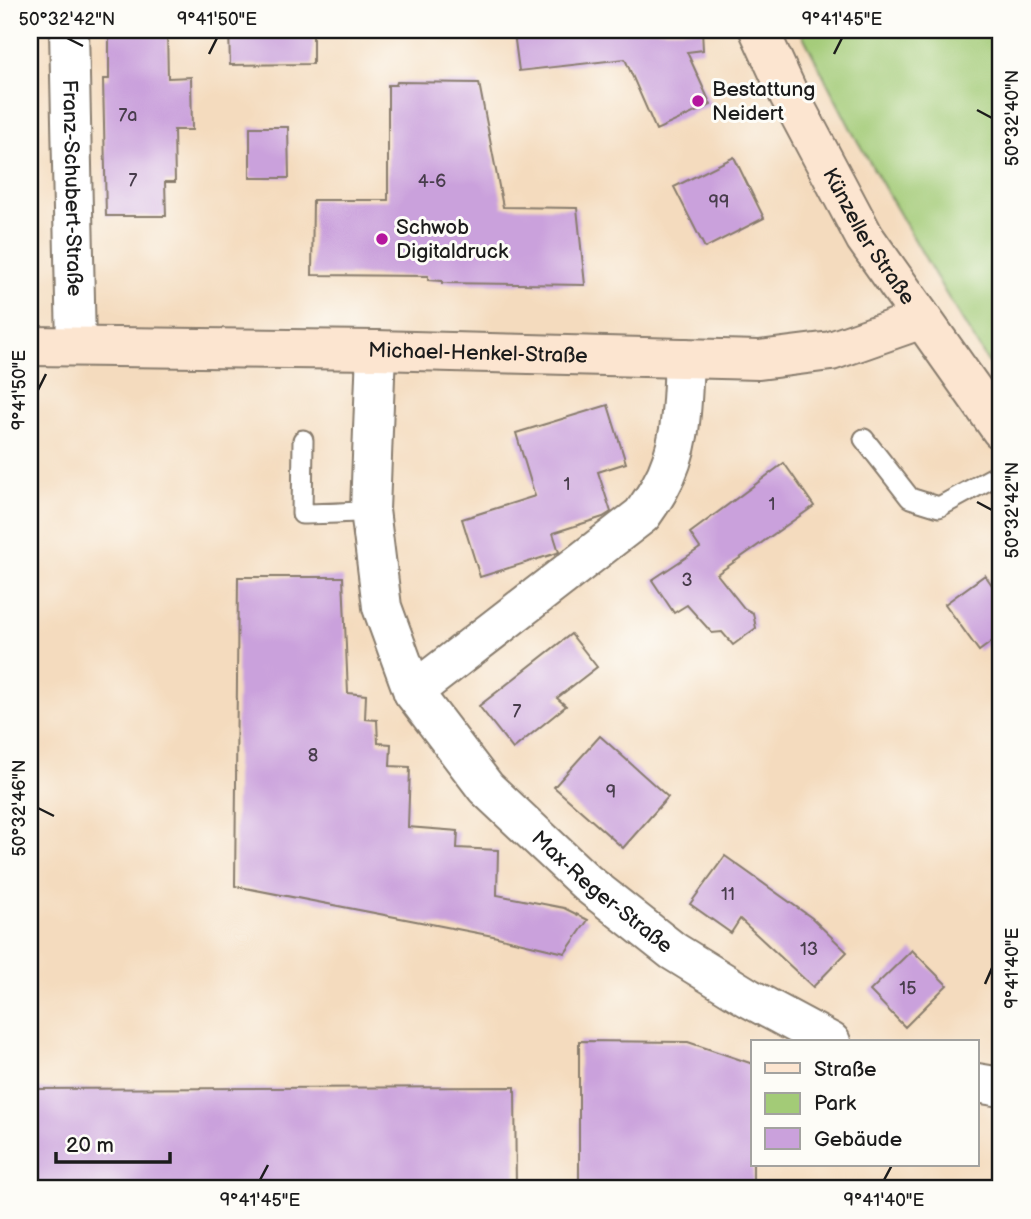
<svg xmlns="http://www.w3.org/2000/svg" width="1031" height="1219" viewBox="0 0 1031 1219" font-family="'Balsamiq Sans',sans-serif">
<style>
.green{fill:#a3cb77;stroke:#60744a;stroke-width:2}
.building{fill:#caa1dc}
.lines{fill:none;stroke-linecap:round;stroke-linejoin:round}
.service-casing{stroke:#887c6d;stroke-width:23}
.minor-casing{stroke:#887c6d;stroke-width:42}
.secondary-casing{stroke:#887c6d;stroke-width:42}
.service{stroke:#fff;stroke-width:19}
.minor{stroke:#fff;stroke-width:38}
.secondary{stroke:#fce5d0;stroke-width:38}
.ticks{fill:none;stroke:#1c1c1c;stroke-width:2.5}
.poi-dot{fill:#b5179e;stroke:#fdfcf7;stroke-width:2.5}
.labels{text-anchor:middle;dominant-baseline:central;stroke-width:6;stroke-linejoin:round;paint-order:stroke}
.number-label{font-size:18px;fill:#483d4c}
.poi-label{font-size:21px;fill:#1c1c1c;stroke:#fdfcf7;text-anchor:start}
.street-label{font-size:21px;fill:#1c1c1c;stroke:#fdfcf7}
.neatline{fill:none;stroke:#1c1c1c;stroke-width:2.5}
.ticks-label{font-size:18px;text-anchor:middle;fill:#1c1c1c}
</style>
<rect width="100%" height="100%" fill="#fdfcf7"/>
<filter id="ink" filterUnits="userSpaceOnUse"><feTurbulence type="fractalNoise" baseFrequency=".0143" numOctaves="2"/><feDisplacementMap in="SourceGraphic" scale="14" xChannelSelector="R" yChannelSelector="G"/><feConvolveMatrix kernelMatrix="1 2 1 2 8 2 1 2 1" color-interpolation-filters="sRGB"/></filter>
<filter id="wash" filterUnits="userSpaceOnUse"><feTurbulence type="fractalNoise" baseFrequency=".00686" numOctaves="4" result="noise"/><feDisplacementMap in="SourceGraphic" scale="28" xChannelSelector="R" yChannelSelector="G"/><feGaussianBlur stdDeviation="1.57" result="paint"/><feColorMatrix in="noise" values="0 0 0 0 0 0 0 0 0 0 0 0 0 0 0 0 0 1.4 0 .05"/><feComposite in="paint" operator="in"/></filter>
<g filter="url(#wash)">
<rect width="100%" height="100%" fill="#f4dbbe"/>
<!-- green -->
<path class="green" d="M 800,30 L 1001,30 L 1001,383 L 946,294 L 854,135 Z"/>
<g id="blocks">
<!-- building -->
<path class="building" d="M 109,30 L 167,30 L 168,78 L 191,77 L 192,130 L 174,130 L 175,182 L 165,182 L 166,216 L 106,216 L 103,79 L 109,79 Z
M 229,30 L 313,30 L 313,64 L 230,65 Z
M 541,30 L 702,30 L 703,50 L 687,52 L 711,105 L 656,130 L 625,59 L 519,71 L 514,33 Z
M 397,82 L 479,83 L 503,207 L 577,208 L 585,285 L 442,283 L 442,281 L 428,280 L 428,276 L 312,275 L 313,200 L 388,200 L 388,85 L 396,85 Z
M 250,127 L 288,127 L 289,178 L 250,178 Z
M 734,157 L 764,218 L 705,248 L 674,187 Z
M 608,405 L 626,463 L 598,472 L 611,512 L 603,517 L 553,533 L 559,552 L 557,553 L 480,577 L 462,519 L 535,496 L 516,433 Z
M 784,463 L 814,506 L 717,574 L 744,608 L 753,613 L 756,628 L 733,645 L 722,632 L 712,633 L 687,605 L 674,613 L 652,580 L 700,548 L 690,533 Z
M 985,575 L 1001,598 L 1001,635 L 979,651 L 945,604 Z
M 238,577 L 343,577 L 348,693 L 366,695 L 365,719 L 377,720 L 378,743 L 391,744 L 390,766 L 410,767 L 408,827 L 458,831 L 457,848 L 498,850 L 497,895 L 564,908 L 588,920 L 565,953 L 493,936 L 235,886 Z
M 571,634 L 597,667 L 557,698 L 566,706 L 513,749 L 479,706 Z
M 600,736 L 668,797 L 623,848 L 554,787 Z
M 725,856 L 812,918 L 847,952 L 813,987 L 740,919 L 731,933 L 690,904 Z
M 912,950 L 947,985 L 905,1027 L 870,991 Z
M 579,1041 L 688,1042 L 753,1064 L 753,1189 L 579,1189 Z
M 515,1087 L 516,1189 L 30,1189 L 30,1089 Z"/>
</g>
</g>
<g filter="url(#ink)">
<use href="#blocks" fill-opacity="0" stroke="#887c6d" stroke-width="2"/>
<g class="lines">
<defs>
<path id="service" d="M 864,439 L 910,498 L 939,507 L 1001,473
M 303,440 L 302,514 C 325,513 348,514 370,510"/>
<g id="minor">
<path id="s1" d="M 69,30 L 76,345"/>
<path id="s2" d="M 376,350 L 370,510 L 382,607 L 413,692 L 486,788 L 587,883 L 673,951 L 749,998 L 831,1042"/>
<path d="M 413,692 L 642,515 C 648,506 655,497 660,487 C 683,447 682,402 684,358"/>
<path d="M 977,1083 L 1001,1087"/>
</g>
<g id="secondary">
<path id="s3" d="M 759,30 L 789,95 L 865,238 L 1001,430"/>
<path id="s4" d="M 30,346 L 376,350 L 759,360 L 831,351 L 922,319"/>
</g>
</defs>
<!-- service casing -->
<use href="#service" class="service-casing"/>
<!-- minor casing -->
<use href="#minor" class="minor-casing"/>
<!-- secondary casing -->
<use href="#secondary" class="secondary-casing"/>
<!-- service -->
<use href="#service" class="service"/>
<!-- minor -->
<use href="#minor" class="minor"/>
<!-- secondary -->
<use href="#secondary" class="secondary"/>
</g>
</g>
<!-- ticks -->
<path class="ticks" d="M 67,38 L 83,46M 209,54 L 217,38M 834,54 L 842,38M 977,110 L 992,118M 38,390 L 46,374M 977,502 L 992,510M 38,808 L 54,816M 985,984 L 992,968M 260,1180 L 268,1165M 884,1180 L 892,1165"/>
<!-- markers -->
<g class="poi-dot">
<circle cx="698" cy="101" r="7"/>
<circle cx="382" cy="239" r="7"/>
</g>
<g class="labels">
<!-- number labels -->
<g class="number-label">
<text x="128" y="115">7a</text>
<text x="133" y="180">7</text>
<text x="432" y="181">4-6</text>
<text x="719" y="202">99</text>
<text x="567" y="484">1</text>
<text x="772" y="504">1</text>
<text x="687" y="580">3</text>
<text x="517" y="711">7</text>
<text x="313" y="755">8</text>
<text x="611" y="792">9</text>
<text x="728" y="894">11</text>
<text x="809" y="949">13</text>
<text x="908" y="988">15</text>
</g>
<!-- poi labels -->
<g class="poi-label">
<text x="712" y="89">Bestattung<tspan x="712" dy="24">Neidert</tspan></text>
<text x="396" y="227">Schwob<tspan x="396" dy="24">Digitaldruck</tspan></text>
</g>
<!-- street labels -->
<g class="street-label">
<text stroke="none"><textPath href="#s1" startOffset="158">Franz-Schubert-Straße</textPath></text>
<text stroke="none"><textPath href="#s3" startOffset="234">Künzeller Straße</textPath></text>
<text stroke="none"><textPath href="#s4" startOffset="448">Michael-Henkel-Straße</textPath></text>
<text stroke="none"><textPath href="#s2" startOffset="625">Max-Reger-Straße</textPath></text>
</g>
</g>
<!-- margin -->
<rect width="1031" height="1219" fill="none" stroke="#fdfcf7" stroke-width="77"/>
<!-- legend -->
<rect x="751" y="1040" width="228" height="126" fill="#fdfcf7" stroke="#a3a29f" stroke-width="2"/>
<rect x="765" y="1063" width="35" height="10" fill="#fce5d0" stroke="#a3a29f" stroke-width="2"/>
<text x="814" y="1076" font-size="21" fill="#1c1c1c">Straße</text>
<rect x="765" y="1093" width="35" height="21" fill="#a3cb77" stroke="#a3a29f" stroke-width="2"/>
<text x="814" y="1110" font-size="21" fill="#1c1c1c">Park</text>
<rect x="765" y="1128" width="35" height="21" fill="#caa1dc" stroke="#a3a29f" stroke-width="2"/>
<text x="814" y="1146" font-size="21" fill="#1c1c1c">Gebäude</text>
<!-- scale -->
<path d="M56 1152v10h114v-10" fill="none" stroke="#1c1c1c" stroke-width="3.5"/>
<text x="66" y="1152" font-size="21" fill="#1c1c1c" stroke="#fdfcf7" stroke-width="5" paint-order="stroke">20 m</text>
<rect x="38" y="38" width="954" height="1142" class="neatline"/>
<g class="ticks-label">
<text x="67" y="25">50°32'42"N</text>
<text x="217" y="25">9°41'50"E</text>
<text x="842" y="25">9°41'45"E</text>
<text transform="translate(1012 118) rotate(-90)" y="6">50°32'40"N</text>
<text transform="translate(19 390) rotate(-90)" y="6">9°41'50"E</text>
<text transform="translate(1012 510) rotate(-90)" y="6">50°32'42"N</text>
<text transform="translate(19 808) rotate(-90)" y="6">50°32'46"N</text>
<text transform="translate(1012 968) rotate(-90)" y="6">9°41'40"E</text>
<text x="260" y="1206">9°41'45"E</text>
<text x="884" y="1206">9°41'40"E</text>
</g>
</svg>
